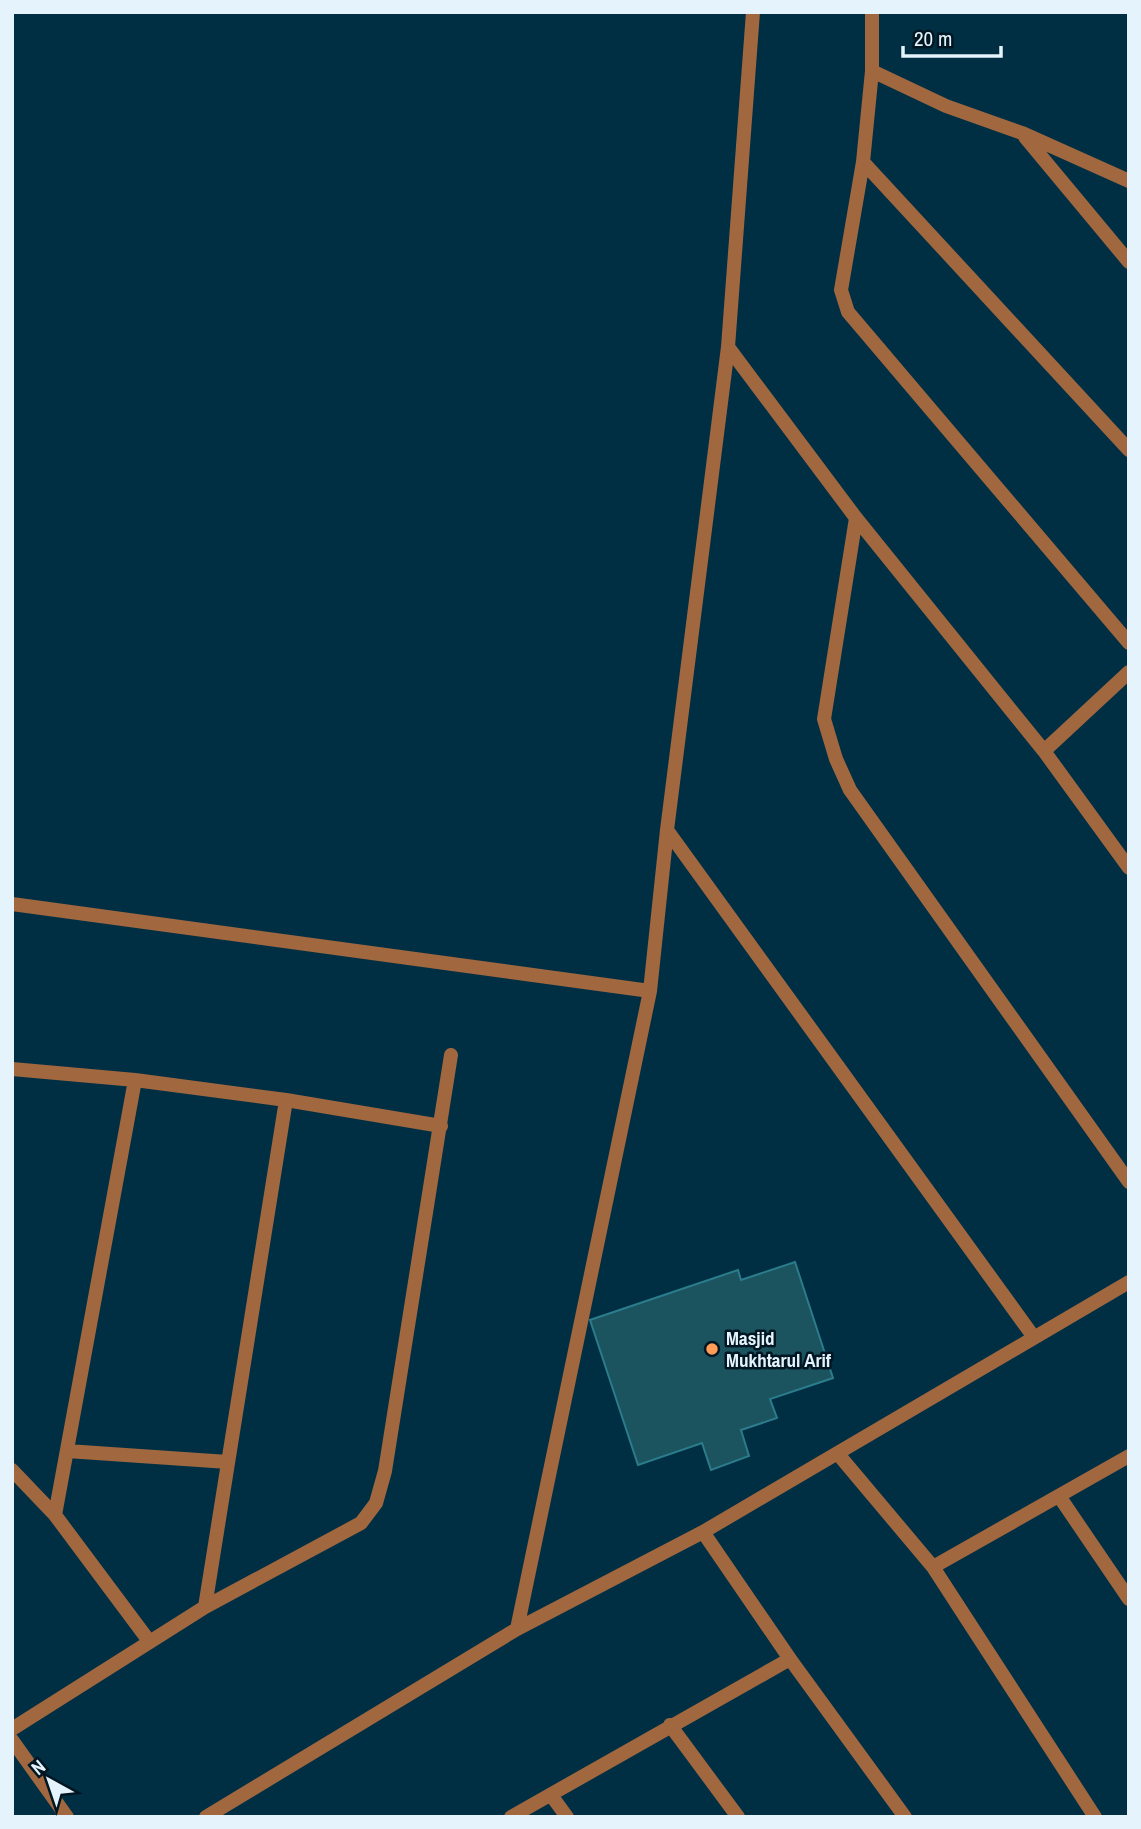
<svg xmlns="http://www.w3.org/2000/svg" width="1141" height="1829" viewBox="0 0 1141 1829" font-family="'Archivo Narrow',sans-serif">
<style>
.building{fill:#1b535e;stroke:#2b7c8c;stroke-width:2}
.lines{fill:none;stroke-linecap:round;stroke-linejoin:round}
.street{stroke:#a1673f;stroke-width:14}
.poi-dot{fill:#fe9c58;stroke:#001622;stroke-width:2.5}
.labels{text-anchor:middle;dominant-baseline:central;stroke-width:5;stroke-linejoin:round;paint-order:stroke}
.poi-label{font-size:19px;font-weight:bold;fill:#e4f3fc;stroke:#001622;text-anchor:start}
</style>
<rect width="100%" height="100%" fill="#002f44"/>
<!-- building -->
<path class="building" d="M 795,1262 L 833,1378 L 770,1399 L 777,1418 L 741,1430 L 749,1456 L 711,1470 L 702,1443 L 638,1465 L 590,1320 L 738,1270 L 741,1280 Z"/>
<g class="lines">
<!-- street -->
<path class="street" d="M 872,12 L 872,71 L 863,162 L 841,290 L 848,312 L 1129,643
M 872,71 L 946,106 L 1022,133 L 1129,181
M 1025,137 L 1129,262
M 863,162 L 1129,450
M 728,347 L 856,518 L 1044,751 L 1129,868
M 856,518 L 824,719 L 836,759 L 850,790 L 1129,1182
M 1044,751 L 1129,672
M 667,830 L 1033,1336
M 12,904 L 650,991
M 12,1069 L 135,1080 L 286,1100 L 441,1126
M 67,1451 L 228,1462
M 838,1454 L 933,1567 L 1095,1817
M 12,1470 L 55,1515 L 149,1641
M 1059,1496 L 1129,1599
M 55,1515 L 135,1080
M 703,1532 L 790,1659 L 905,1817
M 933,1567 L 1129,1456
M 205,1607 L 286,1100
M 517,1629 L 650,991 L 667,830 L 728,347 L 753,12
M 670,1725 L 738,1817
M 12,1729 L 205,1607 L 361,1523 L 376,1503 L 385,1471 L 451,1055
M 12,1740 L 67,1817
M 551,1795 L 567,1817
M 206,1817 L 517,1629 L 703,1532 L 1129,1282
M 511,1817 L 790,1659"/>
</g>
<!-- markers -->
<circle class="poi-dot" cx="712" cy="1349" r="7"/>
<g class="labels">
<!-- poi labels -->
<g class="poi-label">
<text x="726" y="1338">Masjid<tspan x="726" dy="22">Mukhtarul Arif</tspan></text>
</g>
</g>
<!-- border -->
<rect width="1141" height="1829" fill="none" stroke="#e4f3fc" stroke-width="28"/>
<!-- north arrow -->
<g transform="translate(49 1780) rotate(320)" stroke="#001622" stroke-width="5" paint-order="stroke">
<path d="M0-5L12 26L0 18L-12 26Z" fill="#e4f3fc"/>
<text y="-10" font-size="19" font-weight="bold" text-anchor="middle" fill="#e4f3fc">N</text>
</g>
<!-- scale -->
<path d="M903 46v10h98v-10" fill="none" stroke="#e4f3fc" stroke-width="3.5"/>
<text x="914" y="46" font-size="21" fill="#e4f3fc" stroke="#001622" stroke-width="5" paint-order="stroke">20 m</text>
</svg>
